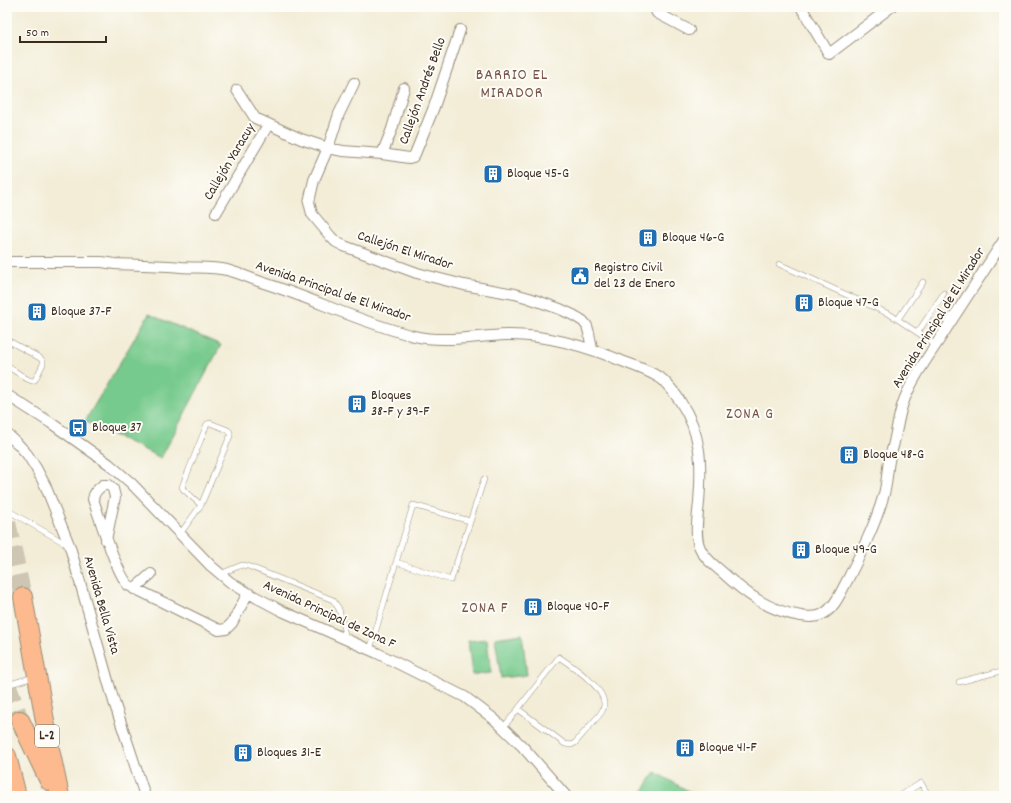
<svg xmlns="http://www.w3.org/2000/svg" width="1011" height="803" viewBox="0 0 1011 803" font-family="Dekko,sans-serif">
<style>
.green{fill:#77ca8d;stroke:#597a56}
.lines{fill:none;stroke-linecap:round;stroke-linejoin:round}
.motorway-tunnel{stroke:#cec6b2;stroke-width:18;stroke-dasharray:18 9;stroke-linecap:butt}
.service-casing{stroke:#978c7a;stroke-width:6}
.minor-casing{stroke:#978c7a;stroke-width:12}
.motorway-casing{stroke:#978c7a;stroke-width:20}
.service{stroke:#fff;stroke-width:5}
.minor{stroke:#fff;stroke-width:10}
.motorway{stroke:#fcba8e;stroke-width:18}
.labels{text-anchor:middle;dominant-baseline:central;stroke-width:4;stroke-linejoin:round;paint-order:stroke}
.shield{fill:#fdfcf7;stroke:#75695f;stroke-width:1}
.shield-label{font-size:13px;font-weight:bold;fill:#3b2a1e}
.street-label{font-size:14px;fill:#3b2a1e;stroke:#fdfcf7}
.poi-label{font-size:14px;fill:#3b2a1e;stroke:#fdfcf7;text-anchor:start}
.neighbourhood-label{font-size:15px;letter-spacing:1px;fill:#765449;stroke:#fdfcf7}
.quarter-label{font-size:16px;letter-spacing:1px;fill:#765449;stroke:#fdfcf7}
</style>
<rect width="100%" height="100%" fill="#fdfcf7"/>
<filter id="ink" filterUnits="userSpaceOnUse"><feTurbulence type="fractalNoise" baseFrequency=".025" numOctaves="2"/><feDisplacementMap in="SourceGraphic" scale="8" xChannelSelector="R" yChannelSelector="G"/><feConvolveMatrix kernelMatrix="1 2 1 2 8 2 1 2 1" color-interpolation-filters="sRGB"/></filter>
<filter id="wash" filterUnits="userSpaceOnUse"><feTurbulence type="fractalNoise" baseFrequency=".012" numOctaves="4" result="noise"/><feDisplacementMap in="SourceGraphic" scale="16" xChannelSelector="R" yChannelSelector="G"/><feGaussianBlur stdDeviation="0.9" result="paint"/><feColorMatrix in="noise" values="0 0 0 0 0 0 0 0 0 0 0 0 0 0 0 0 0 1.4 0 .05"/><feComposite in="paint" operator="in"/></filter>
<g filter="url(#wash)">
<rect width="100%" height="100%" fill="#f3edd7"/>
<!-- green -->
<path class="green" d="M 149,314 L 221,345 L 161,458 L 85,421 Z
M 522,634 L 527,675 L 501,678 L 495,638 Z
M 487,639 L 491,673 L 472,675 L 468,641 Z
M 655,772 L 697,796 L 640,796 Z"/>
</g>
<g filter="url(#ink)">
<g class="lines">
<!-- motorway-tunnel -->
<path class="motorway-tunnel" d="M 7,522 L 23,597
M 7,684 L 20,720"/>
<defs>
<path id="service" d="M 779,264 L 891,315 L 936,345
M 898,319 L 923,282
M 918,332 L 944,293
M 7,340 L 40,358 L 43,361 L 43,364 L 35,380 L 32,381 L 27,379 L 7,366
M 7,510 L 68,545
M 180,534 L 201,505 L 230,436 L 230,432 L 228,430 L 210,423 L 207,424 L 182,487 L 183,489 L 201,505
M 396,562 L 451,580 L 484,479
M 220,574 L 242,565 L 248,566 L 333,600 L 339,609 L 346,639
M 370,650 L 413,505 L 470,521
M 959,682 L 997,672 L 1004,672
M 7,685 L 34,677
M 503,728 L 559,657 C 572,666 611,691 603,709 C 601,714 597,718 594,721 C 587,729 581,736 575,743 L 571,745 L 565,744 L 518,709
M 900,796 L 921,783 L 929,796"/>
<path id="minor" d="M 654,7 L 657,13 L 689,30
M 801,7 L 829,54 L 891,7
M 354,83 L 339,114 L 328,148 L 314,180 L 309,202 L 312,214 L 331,237 L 336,242 L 344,246 L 417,273 L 464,285 L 515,294 L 529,298 L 560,309 L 573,315 L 583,321 L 587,326 L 589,333 L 592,349
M 237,90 L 255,118 L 301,139 L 328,148 L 343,151 L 382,154 L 409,158 L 413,157 L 415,154 L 434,107 L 460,30
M 382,154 L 392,129 L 404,88
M 216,213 L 268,125
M 7,262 L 102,262 L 115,264 C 137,265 159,265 181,267 C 196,268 212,267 227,270 C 239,273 252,279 264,283 C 314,299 362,323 414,336 C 444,343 476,336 506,335 C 548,334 589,347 627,363 C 638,367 654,373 663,380 C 669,386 675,393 680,401 C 702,434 702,464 699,502 C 698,515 694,536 700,548 C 704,558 714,565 722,572 C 746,594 769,611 801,616 C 808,617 814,618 821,615 C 835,609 841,591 848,579 C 862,551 876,523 884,494 C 887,483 887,472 889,461 C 890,455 893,448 894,442 C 897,429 899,415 903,403 C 911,381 926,360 939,340 C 960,307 982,274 1004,240
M 7,395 L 51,423 L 109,464 L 131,483 L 211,566 L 230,582 L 248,593 L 282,611 L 377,653 L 465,697 L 494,719 L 523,747 L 566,796
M 7,434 L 17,443 L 27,454 L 36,468 L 45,485 L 70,547 L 114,702 L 131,753 L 145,796
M 106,540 L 115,497 L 113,489 L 109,485 L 103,485 C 98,489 94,492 93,499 C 100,520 107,541 115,561 C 119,569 122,578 128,585 L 219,630 L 226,629 L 232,623 L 248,593
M 134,589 L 151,574"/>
<path id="motorway" d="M 23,597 L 50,749 L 60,796
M 20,720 L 49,781
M 7,756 L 17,796"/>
</defs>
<!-- service casing -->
<use href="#service" class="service-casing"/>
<!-- minor casing -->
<use href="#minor" class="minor-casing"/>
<!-- motorway casing -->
<use href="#motorway" class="motorway-casing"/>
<!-- service -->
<use href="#service" class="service"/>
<!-- minor -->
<use href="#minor" class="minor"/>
<!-- motorway -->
<use href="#motorway" class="motorway"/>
</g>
</g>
<!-- icons -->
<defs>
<symbol id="building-square" viewBox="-11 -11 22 22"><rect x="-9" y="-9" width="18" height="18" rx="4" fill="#1f6fb2" stroke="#fdfcf7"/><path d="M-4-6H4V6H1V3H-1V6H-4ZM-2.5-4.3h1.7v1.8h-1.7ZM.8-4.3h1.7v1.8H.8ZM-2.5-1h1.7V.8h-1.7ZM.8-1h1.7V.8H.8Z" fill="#fff"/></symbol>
<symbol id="civic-square" viewBox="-11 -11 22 22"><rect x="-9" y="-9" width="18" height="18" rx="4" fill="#1f6fb2" stroke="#fdfcf7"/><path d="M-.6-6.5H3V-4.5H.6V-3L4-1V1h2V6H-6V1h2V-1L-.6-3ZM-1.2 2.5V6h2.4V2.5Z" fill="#fff"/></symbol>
<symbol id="bus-square" viewBox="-11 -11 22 22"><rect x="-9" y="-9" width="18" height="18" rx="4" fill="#1f6fb2" stroke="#fdfcf7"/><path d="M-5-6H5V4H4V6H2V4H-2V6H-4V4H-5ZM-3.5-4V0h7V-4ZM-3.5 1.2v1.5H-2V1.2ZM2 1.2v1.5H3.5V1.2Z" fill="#fff"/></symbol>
</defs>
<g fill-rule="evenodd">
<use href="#building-square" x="482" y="163" width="22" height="22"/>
<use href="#building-square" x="637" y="227" width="22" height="22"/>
<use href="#civic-square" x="569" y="265" width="22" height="22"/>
<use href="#building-square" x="793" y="292" width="22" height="22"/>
<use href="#building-square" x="26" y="301" width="22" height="22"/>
<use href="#building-square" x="346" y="393" width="22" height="22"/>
<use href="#bus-square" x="67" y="417" width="22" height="22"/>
<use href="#building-square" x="838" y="444" width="22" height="22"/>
<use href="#building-square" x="790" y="539" width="22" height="22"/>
<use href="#building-square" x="522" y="596" width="22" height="22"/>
<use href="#building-square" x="674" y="737" width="22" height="22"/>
<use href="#building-square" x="232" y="742" width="22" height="22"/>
</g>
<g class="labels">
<!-- shield labels -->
<rect class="shield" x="35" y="725" width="24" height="22" rx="3"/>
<g class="shield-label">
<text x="47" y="736">L-2</text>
</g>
<!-- street labels -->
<g class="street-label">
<text transform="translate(423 91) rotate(-70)">Callejón Andrés Bello</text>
<text transform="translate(230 162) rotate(-59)">Callejón Yaracuy</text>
<text transform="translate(405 251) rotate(18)">Callejón El Mirador</text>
<text transform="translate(333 292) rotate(19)">Avenida Principal de El Mirador</text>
<text transform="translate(939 318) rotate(-58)">Avenida Principal de El Mirador</text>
<text transform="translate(101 605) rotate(74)">Avenida Bella Vista</text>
<text transform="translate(329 615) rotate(25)">Avenida Principal de Zona F</text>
</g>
<!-- poi labels -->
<g class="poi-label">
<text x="507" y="174">Bloque 45-G</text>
<text x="662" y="238">Bloque 46-G</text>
<text x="594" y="268">Registro Civil<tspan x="594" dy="16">del 23 de Enero</tspan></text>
<text x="818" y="303">Bloque 47-G</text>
<text x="51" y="312">Bloque 37-F</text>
<text x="371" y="396">Bloques<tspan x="371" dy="16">38-F y 39-F</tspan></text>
<text x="92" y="428">Bloque 37</text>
<text x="863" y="455">Bloque 48-G</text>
<text x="815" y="550">Bloque 49-G</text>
<text x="547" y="607">Bloque 40-F</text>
<text x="699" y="748">Bloque 41-F</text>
<text x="257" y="753">Bloques 31-E</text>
</g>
<!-- neighbourhood labels -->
<g class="neighbourhood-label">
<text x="750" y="415">ZONA G</text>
<text x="485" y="609">ZONA F</text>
</g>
<!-- quarter labels -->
<g class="quarter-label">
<text x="512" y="75">BARRIO EL<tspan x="512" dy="18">MIRADOR</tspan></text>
</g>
</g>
<!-- margin -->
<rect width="1011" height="803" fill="none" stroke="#fdfcf7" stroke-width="24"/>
<!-- scale -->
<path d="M20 36v6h86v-6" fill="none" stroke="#3b2a1e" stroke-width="2"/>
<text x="26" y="36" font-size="12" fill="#3b2a1e" stroke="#fdfcf7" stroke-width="3" paint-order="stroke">50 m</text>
</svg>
